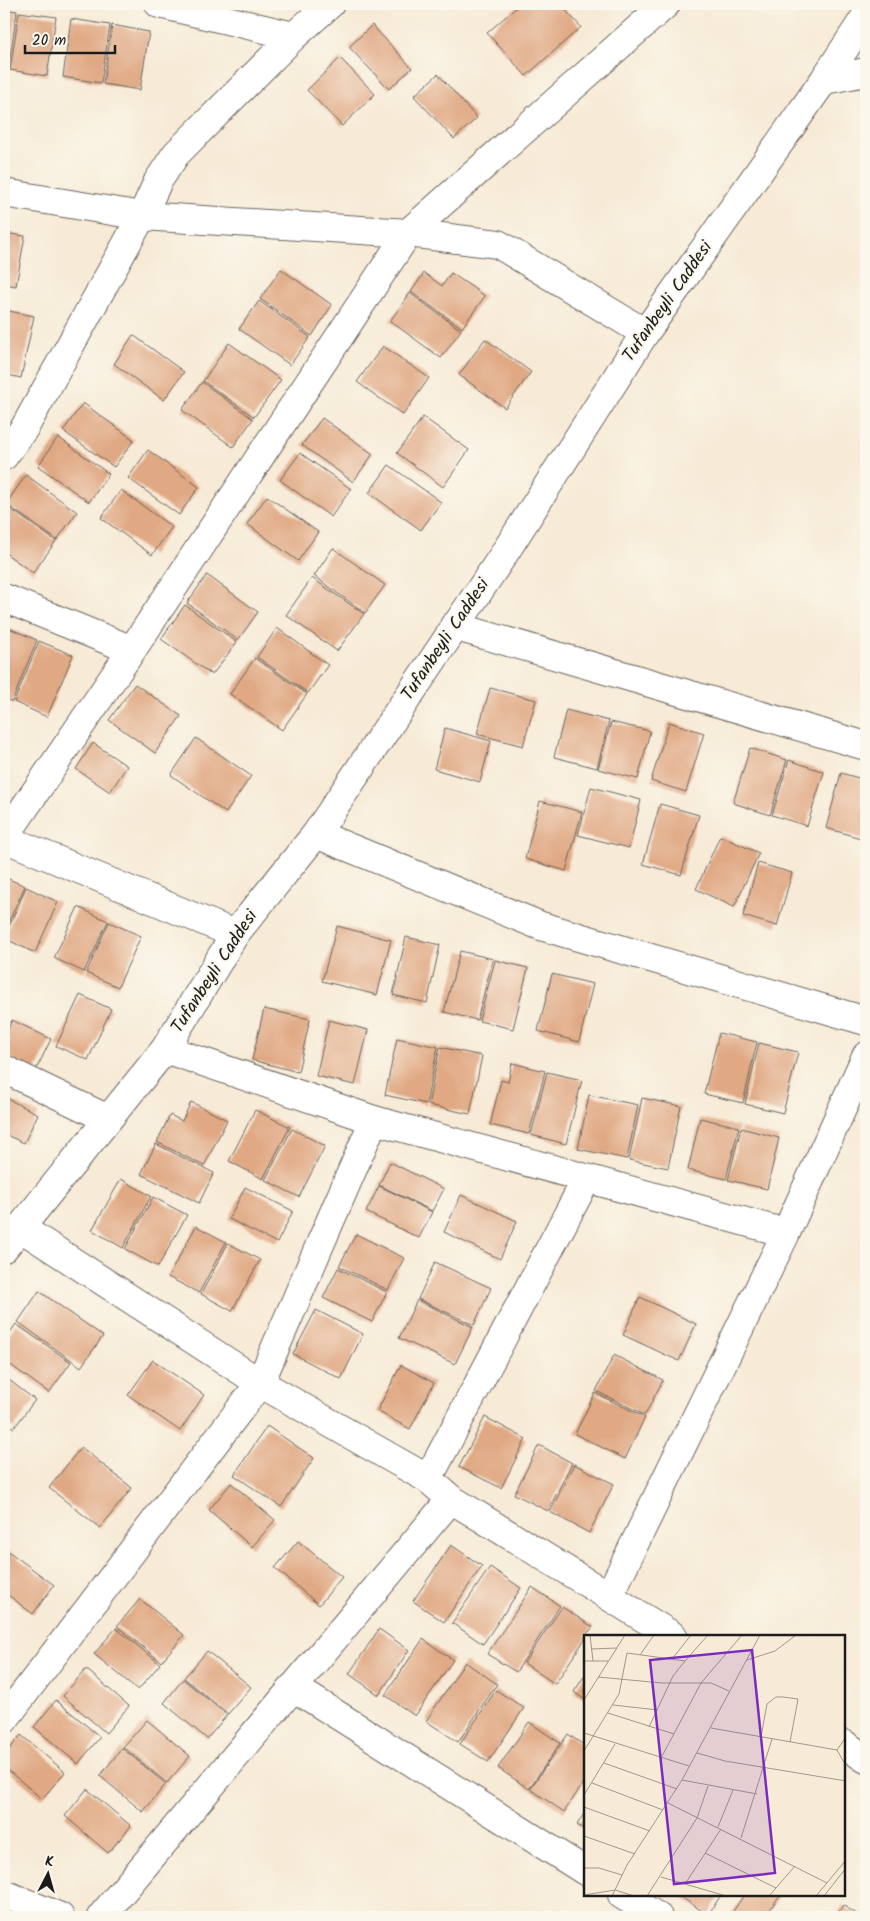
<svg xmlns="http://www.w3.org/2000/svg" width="870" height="1921" viewBox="0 0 870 1921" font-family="Kalam,sans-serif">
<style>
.building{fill:#e0a883}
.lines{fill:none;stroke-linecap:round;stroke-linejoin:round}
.minor-casing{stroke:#69645d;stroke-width:30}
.minor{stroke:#fff;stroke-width:28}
.labels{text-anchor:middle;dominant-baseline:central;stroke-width:4;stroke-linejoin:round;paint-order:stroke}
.street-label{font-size:18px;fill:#1c1c1c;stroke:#fbf7ec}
.inset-road{fill:none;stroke:#9f988c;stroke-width:1}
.view{fill:#7b2cbf;fill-opacity:0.15;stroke:#7b2cbf;stroke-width:2.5}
.inset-edge{fill:none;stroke:#1c1c1c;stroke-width:2.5}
</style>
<rect width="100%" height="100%" fill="#fbf7ec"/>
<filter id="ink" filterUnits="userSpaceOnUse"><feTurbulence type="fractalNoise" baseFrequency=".02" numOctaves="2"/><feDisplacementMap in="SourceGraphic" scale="10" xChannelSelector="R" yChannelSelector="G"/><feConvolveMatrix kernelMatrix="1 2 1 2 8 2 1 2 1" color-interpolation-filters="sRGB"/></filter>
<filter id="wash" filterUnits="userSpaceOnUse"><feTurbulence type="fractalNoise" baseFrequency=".0096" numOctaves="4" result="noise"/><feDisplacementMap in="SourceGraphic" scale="20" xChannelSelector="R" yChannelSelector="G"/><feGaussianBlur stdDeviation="1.12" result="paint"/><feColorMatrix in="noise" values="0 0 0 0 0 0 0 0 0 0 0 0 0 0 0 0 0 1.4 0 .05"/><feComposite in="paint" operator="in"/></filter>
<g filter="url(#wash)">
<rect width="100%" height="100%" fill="#f7ead6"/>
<g id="blocks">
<!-- building -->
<path class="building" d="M 520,4 L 560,4 L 581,27 L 526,76 L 487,33 Z
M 4,9 L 17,11 L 8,70 L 4,69 Z
M 19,12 L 56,17 L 47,76 L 10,70 Z
M 71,19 L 110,25 L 101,83 L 63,77 Z
M 112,25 L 149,32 L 140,90 L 103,84 Z
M 372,25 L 412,68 L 389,89 L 349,47 Z
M 340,58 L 375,94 L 342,126 L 307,90 Z
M 438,74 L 477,118 L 454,139 L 414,96 Z
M 4,233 L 25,236 L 16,286 L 4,284 Z
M 281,269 L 332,305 L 312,336 L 260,299 Z
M 424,273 L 442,286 L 451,273 L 485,296 L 462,328 L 411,292 Z
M 410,293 L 461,330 L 441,358 L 390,321 Z
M 259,301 L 310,337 L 290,365 L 239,329 Z
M 4,310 L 34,316 L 21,378 L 4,374 Z
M 133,335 L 184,372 L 164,400 L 114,364 Z
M 485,339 L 531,372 L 505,408 L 459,375 Z
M 229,343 L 281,380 L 254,417 L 203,381 Z
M 383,346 L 429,378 L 403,415 L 357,382 Z
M 202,382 L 253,419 L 233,447 L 182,410 Z
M 83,403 L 134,440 L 114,467 L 63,431 Z
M 423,417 L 469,450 L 443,487 L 397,453 Z
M 322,418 L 373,454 L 353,482 L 302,445 Z
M 58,437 L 109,474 L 89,502 L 38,466 Z
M 148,450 L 199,487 L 179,515 L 128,478 Z
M 300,453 L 351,489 L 331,517 L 280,480 Z
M 389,465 L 441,502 L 421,530 L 369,493 Z
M 26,475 L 77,512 L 57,540 L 6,504 Z
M 121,490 L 172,527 L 152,555 L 101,518 Z
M 267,496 L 318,532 L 298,561 L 247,524 Z
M 5,505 L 56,541 L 33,573 L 4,552 Z
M 333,548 L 385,585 L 365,613 L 314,576 Z
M 207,575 L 258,612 L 238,640 L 187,603 Z
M 312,578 L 364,614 L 337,651 L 286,615 Z
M 185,605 L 237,642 L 212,675 L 161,639 Z
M 4,626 L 37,640 L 12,702 L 4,698 Z
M 277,628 L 328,665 L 308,693 L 257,657 Z
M 39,641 L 73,655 L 47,717 L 14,702 Z
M 255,658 L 307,694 L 282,730 L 230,694 Z
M 135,684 L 181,716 L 155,753 L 109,720 Z
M 490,688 L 536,700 L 523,746 L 477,734 Z
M 566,710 L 609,721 L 597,768 L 554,757 Z
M 611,722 L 650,731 L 638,779 L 598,769 Z
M 669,722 L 704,733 L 686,792 L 651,781 Z
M 445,728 L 491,741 L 480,782 L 434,769 Z
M 196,738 L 251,776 L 226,813 L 171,775 Z
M 93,743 L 127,766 L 110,792 L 76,769 Z
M 750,748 L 787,760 L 770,815 L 733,803 Z
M 789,760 L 824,772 L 807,826 L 772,815 Z
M 841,773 L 866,780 L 866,830 L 864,839 L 826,828 Z
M 591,787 L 641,800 L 629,848 L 578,835 Z
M 540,801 L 582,812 L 566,871 L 525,859 Z
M 660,804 L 699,815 L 681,875 L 643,864 Z
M 720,836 L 759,853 L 734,907 L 696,889 Z
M 758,863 L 792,873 L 777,926 L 743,916 Z
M 4,877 L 25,886 L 4,932 Z
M 26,887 L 58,902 L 35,953 L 4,938 Z
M 78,907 L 108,921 L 84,972 L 54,958 Z
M 109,922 L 141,936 L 118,987 L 86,973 Z
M 337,926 L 391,940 L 377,995 L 322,981 Z
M 406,937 L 440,945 L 427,1003 L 393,995 Z
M 460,951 L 493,959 L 477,1020 L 444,1012 Z
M 495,960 L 528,968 L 513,1029 L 479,1021 Z
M 552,974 L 593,984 L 579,1042 L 538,1031 Z
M 80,995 L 111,1009 L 88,1060 L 56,1046 Z
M 264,1009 L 310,1019 L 298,1072 L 252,1060 Z
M 12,1020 L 51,1039 L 36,1070 L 4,1055 L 4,1038 Z
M 329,1020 L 368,1030 L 355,1085 L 316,1076 Z
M 719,1033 L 757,1042 L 743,1103 L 704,1094 Z
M 397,1038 L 438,1047 L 426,1104 L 385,1095 Z
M 759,1043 L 798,1052 L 783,1113 L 745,1104 Z
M 440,1047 L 482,1056 L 470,1114 L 428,1105 Z
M 512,1063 L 545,1071 L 529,1134 L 490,1125 L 501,1080 L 508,1082 Z
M 547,1072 L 582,1080 L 566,1144 L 531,1135 Z
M 589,1095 L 638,1105 L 627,1159 L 578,1149 Z
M 4,1097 L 38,1114 L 24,1143 L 4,1134 Z
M 642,1098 L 681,1106 L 668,1168 L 629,1160 Z
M 191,1102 L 227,1120 L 204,1166 L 157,1142 L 170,1115 L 182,1121 Z
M 255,1110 L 290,1127 L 263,1179 L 229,1161 Z
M 700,1118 L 739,1127 L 726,1179 L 688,1170 Z
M 741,1128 L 779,1138 L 767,1189 L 728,1180 Z
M 292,1129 L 325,1146 L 299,1197 L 265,1180 Z
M 156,1144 L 214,1173 L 199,1203 L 141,1174 Z
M 390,1162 L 444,1189 L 432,1211 L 379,1185 Z
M 121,1179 L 151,1196 L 123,1248 L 92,1230 Z
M 379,1186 L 432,1212 L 419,1238 L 366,1212 Z
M 245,1187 L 293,1211 L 277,1243 L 229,1219 Z
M 461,1195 L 517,1221 L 500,1259 L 444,1232 Z
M 153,1197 L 187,1215 L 158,1267 L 125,1249 Z
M 196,1226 L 226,1242 L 199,1293 L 168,1277 Z
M 356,1234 L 404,1258 L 388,1290 L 339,1266 Z
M 228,1243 L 260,1260 L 232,1311 L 201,1294 Z
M 435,1262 L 491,1288 L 474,1325 L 418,1299 Z
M 338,1268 L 387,1292 L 372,1322 L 323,1298 Z
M 39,1291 L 103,1336 L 81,1367 L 18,1322 Z
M 640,1297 L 696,1324 L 679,1361 L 623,1335 Z
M 417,1300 L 473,1327 L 455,1364 L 399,1338 Z
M 316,1310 L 363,1334 L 341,1379 L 293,1354 Z
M 16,1324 L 71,1362 L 49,1393 L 4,1360 L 4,1341 Z
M 614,1355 L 663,1380 L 645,1415 L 596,1391 Z
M 153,1360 L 204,1395 L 180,1431 L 128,1395 Z
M 401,1365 L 434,1383 L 410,1429 L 377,1411 Z
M 4,1376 L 35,1400 L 14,1428 L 4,1421 Z
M 595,1393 L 645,1417 L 625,1459 L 575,1434 Z
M 485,1417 L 526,1439 L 501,1488 L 459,1467 Z
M 267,1426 L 314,1458 L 281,1507 L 234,1475 Z
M 539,1445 L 572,1463 L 548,1511 L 514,1494 Z
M 81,1447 L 132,1488 L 100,1528 L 49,1488 Z
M 574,1464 L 614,1484 L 589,1533 L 550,1512 Z
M 231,1483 L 275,1520 L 252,1547 L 209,1510 Z
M 298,1541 L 342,1577 L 319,1605 L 275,1568 Z
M 451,1545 L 482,1566 L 444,1622 L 413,1601 Z
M 4,1548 L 54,1585 L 33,1614 L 4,1592 Z
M 490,1567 L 521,1588 L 483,1644 L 452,1623 Z
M 532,1587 L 560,1606 L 516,1672 L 487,1654 Z
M 140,1599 L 184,1635 L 161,1662 L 117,1626 Z
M 562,1607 L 593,1627 L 585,1636 L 585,1639 L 555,1684 L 524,1663 Z
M 116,1628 L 160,1664 L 138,1690 L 94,1654 Z
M 379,1629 L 409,1650 L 379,1695 L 349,1674 Z
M 423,1639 L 453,1660 L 415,1716 L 385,1695 Z
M 207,1651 L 251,1687 L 228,1714 L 184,1678 Z
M 465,1662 L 497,1684 L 458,1742 L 426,1721 Z
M 86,1669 L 129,1706 L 106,1733 L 63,1696 Z
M 585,1675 L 585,1700 L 574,1692 Z
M 183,1679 L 227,1715 L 207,1739 L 164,1703 Z
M 496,1690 L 524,1708 L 488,1762 L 460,1744 Z
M 56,1700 L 100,1737 L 78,1764 L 34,1727 Z
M 147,1720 L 190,1756 L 167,1783 L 123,1747 Z
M 529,1722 L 560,1743 L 529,1789 L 498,1768 Z
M 568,1734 L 585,1746 L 585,1781 L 564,1812 L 530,1789 Z
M 21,1735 L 65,1772 L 42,1799 L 4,1767 L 4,1756 Z
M 122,1748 L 166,1784 L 143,1812 L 100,1776 Z
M 87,1789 L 131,1826 L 108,1853 L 65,1816 Z
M 585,1812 L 585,1830 L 577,1825 Z
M 678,1895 L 721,1895 L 708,1915 Z
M 744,1895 L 780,1895 L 765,1917 L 729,1917 Z
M 843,1905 L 861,1917 L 835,1917 Z"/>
</g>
</g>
<g filter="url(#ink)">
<use href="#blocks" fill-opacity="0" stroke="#69645d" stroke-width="1"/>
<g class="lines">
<defs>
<path id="minor" d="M 159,4 L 294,36 L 330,4
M 824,80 L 866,72
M 4,193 L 142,216 L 408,233 L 498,244 L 645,333
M 4,456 L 25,427 L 142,216 L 158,181 L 176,154 L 294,36
M 4,598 L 132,650
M 454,626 L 866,746
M 316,834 L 541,926 L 866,1021
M 4,838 L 132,650 L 408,233 L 666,4
M 4,838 L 235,934
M 165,1049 L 374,1120 L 786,1233
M 4,1069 L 108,1119
M 21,1228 L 260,1383 L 428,1479 L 451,1499 L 673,1636
M 4,1248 L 165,1049 L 235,934 L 316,834 L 502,557 L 645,333 L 824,80 L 866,16
M 428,1479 L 587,1178
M 609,1596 L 786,1233 L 866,1056
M 293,1687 L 585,1871
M 4,1720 L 260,1383 L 374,1120
M 844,1744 L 866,1759
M 4,1894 L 60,1917
M 622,1895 L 658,1917
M 101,1917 L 451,1499"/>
</defs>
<!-- minor casing -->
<use href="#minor" class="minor-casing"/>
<!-- minor -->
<use href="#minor" class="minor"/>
</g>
</g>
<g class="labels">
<!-- street labels -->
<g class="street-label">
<text transform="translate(668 302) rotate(-55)">Tufanbeyli Caddesi</text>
<text transform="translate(446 640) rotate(-56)">Tufanbeyli Caddesi</text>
<text transform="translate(215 972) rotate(-57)">Tufanbeyli Caddesi</text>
</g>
</g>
<!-- overview -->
<g transform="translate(584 1635)">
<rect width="261" height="261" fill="#f7ead6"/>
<path class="inset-road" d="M 6,0 L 9,26M 7,14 L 33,13M 56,20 L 70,0M 88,24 L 107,0M 163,25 L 191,16 L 212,0M 0,26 L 24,26M 14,42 L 78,48 L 127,48 L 145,56M 0,65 L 41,0M 29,70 L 74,75M 24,78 L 90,99M 65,92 L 89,41 L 101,26M 127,93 L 253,115M 0,98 L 105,131M 177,102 L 183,69 L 192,62 L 199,62 L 214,64 L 206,107M 253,115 L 262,131M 253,115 L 262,102M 0,116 L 35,59 L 43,18 L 101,26 L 124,0M 113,118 L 141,126 L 262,146M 77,123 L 117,48 L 158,0M 20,128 L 93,154M 98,145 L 173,159M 8,148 L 79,175M 0,160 L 31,109M 84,168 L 243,248M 0,172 L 66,196M 134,192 L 149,155M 0,201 L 51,219M 157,203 L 188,104M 121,218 L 192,253M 0,233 L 15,233 L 38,240M 77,242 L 142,261M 101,249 L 137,194M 0,260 L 31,255 L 50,261M 28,261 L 43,230 L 98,145 L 176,0M 63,261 L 113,183 L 124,151M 185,261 L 211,231M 232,261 L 262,225M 240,261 L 262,233"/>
<path class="view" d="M 168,15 L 191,238 L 90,249 L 66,25 Z"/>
<rect width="261" height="261" class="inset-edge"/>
</g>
<!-- margin -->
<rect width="870" height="1921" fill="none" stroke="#fbf7ec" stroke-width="20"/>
<!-- north arrow -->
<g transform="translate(48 1874) rotate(6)" stroke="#fbf7ec" stroke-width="4" paint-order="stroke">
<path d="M0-4L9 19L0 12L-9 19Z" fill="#1c1c1c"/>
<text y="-8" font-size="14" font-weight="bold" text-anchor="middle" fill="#1c1c1c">K</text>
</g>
<!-- scale -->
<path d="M25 45v8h90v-8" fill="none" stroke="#1c1c1c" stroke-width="2.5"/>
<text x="32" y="45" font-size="15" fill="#1c1c1c" stroke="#fbf7ec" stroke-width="4" paint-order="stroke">20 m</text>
</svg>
